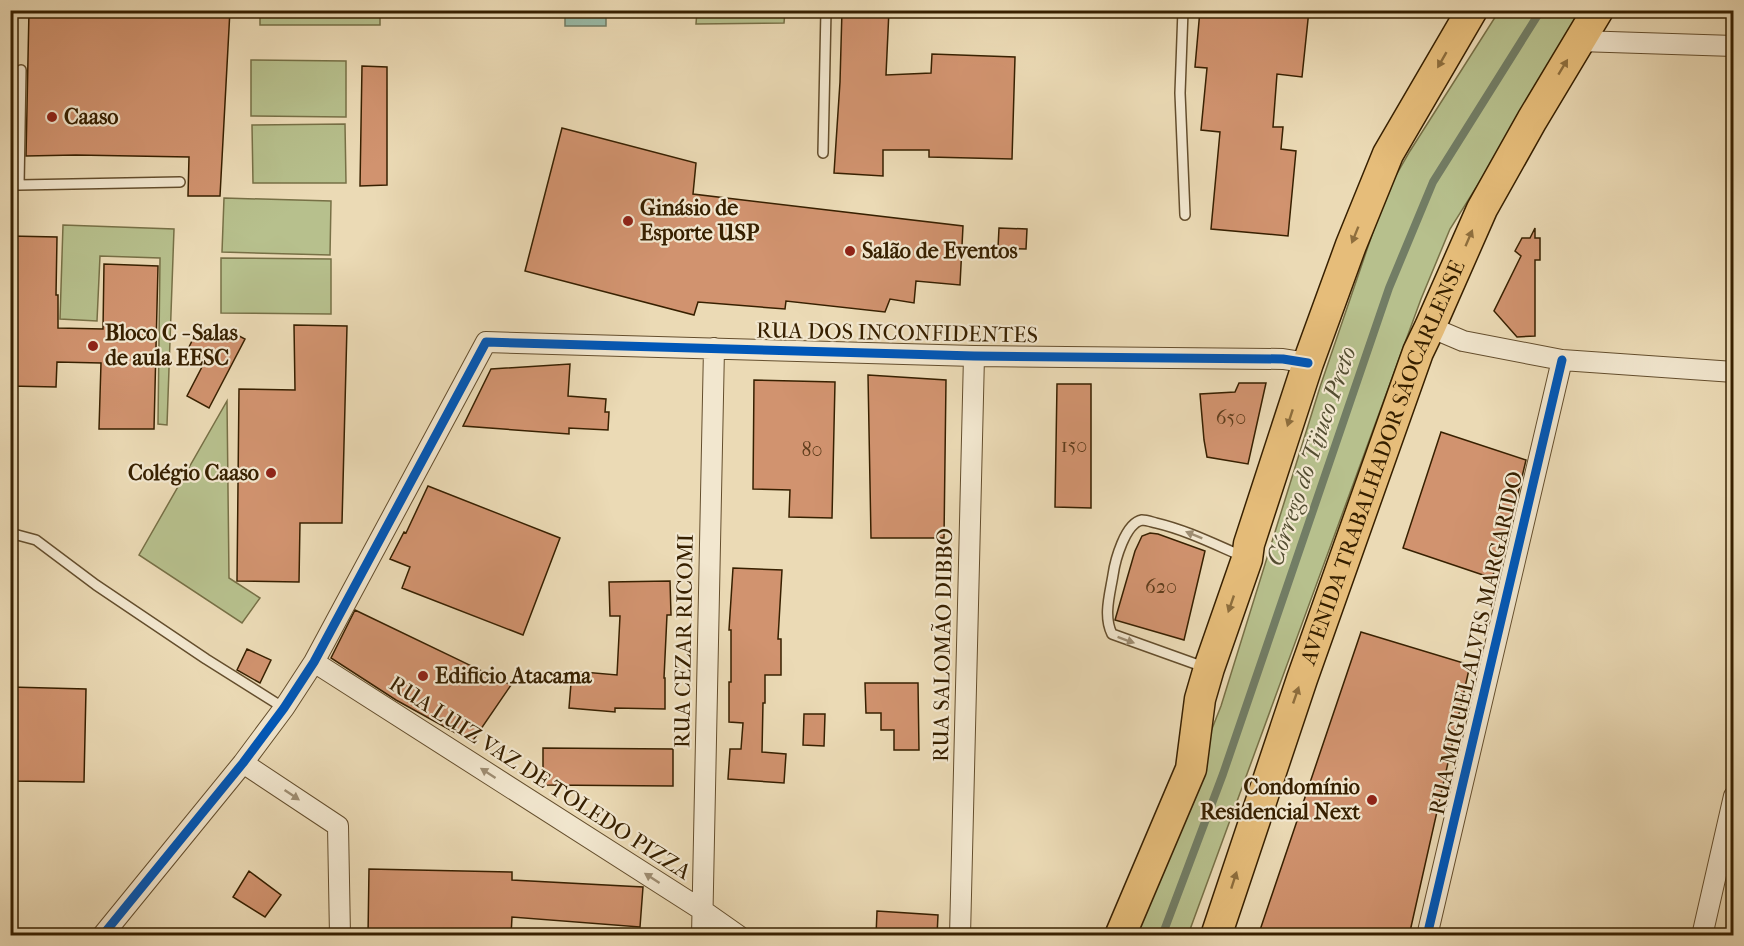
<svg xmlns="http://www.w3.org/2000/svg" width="1744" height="946" viewBox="0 0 1744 946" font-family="'IM FELL French Canon',serif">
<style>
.green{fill:#b7c08d;stroke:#777046;stroke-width:1.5}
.water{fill:#99bba8;stroke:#727d65;stroke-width:1.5}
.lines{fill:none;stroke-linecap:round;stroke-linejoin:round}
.stream{stroke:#727d65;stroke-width:8}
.building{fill:#d1936f;stroke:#372000;stroke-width:1.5}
.service-casing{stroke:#644e2d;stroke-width:12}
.minor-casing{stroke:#644e2d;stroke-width:22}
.primary-casing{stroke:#372000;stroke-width:33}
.service{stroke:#f2e7cf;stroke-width:9}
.minor{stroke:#f2e7cf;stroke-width:20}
.primary{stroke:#e6bd7a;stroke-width:30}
.cycleway-casing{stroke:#f2e7cf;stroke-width:13}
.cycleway{stroke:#0057b8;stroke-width:9}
.oneway{fill:#8e6e3d}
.oneway2{fill:#9e8d72}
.poi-dot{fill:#8f2418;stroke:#f2e7cf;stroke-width:2}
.labels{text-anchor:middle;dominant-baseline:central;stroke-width:4.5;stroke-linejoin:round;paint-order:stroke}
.number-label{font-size:20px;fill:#5e3d1c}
.poi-label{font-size:22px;font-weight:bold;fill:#372000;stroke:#f2e7cf;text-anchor:start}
.street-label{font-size:22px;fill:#372000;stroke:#f2e7cf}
.water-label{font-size:24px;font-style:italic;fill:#544e32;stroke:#f2e7cf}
</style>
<rect width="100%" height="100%" fill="#ebdab5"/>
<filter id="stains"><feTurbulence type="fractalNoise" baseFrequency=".00333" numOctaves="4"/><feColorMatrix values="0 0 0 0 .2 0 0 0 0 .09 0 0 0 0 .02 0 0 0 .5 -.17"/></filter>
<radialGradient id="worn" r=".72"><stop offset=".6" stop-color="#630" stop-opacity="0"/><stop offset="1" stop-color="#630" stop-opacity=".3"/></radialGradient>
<!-- green -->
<path class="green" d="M 260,11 L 380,11 L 380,25 L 260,25 Z
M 697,11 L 785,11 L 784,23 L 696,24 Z
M 1499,11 L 1587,11 L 1450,229 L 1421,299 L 1188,935 L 1130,936 L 1221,706 L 1320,387 L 1387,191 L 1410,151 Z
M 251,60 L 346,61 L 346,117 L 251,116 Z
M 345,124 L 346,183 L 253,183 L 252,125 Z
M 224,198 L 331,201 L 330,255 L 222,252 Z
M 63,225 L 174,229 L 167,425 L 158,424 L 160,258 L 100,256 L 97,321 L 60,319 Z
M 221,258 L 331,259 L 331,314 L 221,313 Z
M 227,401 L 229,578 L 260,598 L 242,623 L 139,555 Z"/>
<!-- water -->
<path class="water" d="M 565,11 L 606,11 L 606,26 L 565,26 Z"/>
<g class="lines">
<!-- stream -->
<path class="stream" d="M 1162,936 L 1223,774 L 1389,288 L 1433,182 L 1541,10"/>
</g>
<!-- building -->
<path class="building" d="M 29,10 L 230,10 L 220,196 L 188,196 L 189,157 L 76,155 L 26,156 Z
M 842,10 L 889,10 L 886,75 L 931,73 L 932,54 L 1015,57 L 1012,159 L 929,157 L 929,150 L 883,150 L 883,176 L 834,173 L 840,82 Z
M 1200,10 L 1309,10 L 1302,77 L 1277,74 L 1273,127 L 1283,127 L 1281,149 L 1296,151 L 1288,236 L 1211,229 L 1220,132 L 1201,130 L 1207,68 L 1195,67 Z
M 362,66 L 387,67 L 387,185 L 360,186 Z
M 562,128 L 696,163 L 693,194 L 963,226 L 960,285 L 916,281 L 914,303 L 890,299 L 885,312 L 786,301 L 785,309 L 698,302 L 694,315 L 525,271 Z
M 999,228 L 1027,229 L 1026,249 L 998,248 Z
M 1535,228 L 1535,238 L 1540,238 L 1540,260 L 1535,260 L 1535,336 L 1517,337 L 1494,311 L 1521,256 L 1515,251 L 1522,238 L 1530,238 Z
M 10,236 L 57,237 L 56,295 L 58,295 L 58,328 L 103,329 L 104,264 L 158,266 L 154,429 L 99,429 L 101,363 L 57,362 L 56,387 L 10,386 Z
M 294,325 L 347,326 L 342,523 L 300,523 L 299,582 L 237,581 L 239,389 L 295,390 Z
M 224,328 L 245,339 L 209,408 L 187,396 L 205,361 L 187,351 L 198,329 L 218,339 Z
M 570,364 L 568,396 L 606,399 L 605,412 L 609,412 L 608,430 L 569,428 L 569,434 L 463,426 L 491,369 Z
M 868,375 L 946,380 L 944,538 L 871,538 Z
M 754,380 L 835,382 L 832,518 L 789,517 L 790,490 L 753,489 Z
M 1239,383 L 1266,383 L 1248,464 L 1207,457 L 1204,440 L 1200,394 L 1235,392 Z
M 1057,384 L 1091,384 L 1091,508 L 1055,507 Z
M 1441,432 L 1526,460 L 1513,515 L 1492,578 L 1403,548 Z
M 428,486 L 560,538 L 523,635 L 402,588 L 410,567 L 390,559 L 404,532 L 406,533 Z
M 1150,533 L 1158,534 L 1205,551 L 1184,640 L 1115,620 L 1135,551 L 1142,536 Z
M 733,568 L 782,570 L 778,639 L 781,639 L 781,675 L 765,675 L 765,703 L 763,703 L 762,752 L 786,754 L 784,783 L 728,779 L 730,749 L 741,749 L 743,723 L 729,722 L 729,682 L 731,682 L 731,630 L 729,630 Z
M 670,581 L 671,615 L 667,615 L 664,678 L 665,678 L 665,709 L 615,708 L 615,712 L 569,708 L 572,671 L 617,675 L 620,616 L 610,616 L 609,582 Z
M 355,610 L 511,685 L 472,742 L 396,700 L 331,658 Z
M 1361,632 L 1470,665 L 1409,936 L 1258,936 Z
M 247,649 L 271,660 L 260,683 L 237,670 Z
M 865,683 L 918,683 L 919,750 L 894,750 L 894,730 L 881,730 L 881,713 L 866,713 Z
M 10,687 L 86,689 L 84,782 L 10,781 Z
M 804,714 L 825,714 L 824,746 L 803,745 Z
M 543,748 L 673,749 L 673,786 L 543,785 Z
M 369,869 L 512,872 L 512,880 L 643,887 L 640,927 L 512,917 L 511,936 L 368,936 Z
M 249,871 L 281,895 L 265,917 L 233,897 Z
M 877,911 L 938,915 L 937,936 L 876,936 Z"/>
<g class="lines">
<defs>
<path id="service" d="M 1183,10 L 1180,93 L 1185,215
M 823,153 L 826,10
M 10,185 L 19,185 L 21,70
M 19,185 L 180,182
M 10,533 L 36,540 L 96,585 L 206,659 L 284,708
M 1204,667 L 1112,634 C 1103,616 1110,594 1113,575 C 1115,561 1125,523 1142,520 C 1146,520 1152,522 1156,523 C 1186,530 1214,544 1242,556"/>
<path id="minor" d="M 1579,41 L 1734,46
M 1430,327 L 1463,341 L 1562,360 L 1734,372
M 314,662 L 702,910 L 739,936
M 243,763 L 338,826 L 340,936
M 102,936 L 243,763 L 284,708 L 314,662 L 486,342 L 974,356 L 1283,359 L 1308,363
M 702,936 L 714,348
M 960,936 L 974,356
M 1427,936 L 1562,360
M 1702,936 L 1734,796"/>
<g id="primary">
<path d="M 1120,936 L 1191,769 L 1200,699 L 1209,668 L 1247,559 L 1249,544 L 1308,363 L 1351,245 L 1388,154 L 1472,10"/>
<path id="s1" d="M 1216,936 L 1302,679 L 1418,352 L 1430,327 L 1482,209 L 1532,120 L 1598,10"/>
</g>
</defs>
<!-- service casing -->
<use href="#service" class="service-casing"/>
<!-- minor casing -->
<use href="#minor" class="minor-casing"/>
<!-- primary casing -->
<use href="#primary" class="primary-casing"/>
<!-- service -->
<use href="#service" class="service"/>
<!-- minor -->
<use href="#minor" class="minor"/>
<!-- primary -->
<use href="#primary" class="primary"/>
<defs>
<path id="cycleway" d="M 102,936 L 243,763 L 284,708 L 314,662 L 486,342 L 974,356 L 1283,359 L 1308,363
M 1427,936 L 1562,360"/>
</defs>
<!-- cycleway casing -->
<use href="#cycleway" class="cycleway-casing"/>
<!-- cycleway -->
<use href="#cycleway" class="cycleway"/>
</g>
<!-- one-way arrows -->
<defs><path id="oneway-solid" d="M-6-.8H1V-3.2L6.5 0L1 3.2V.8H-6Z" transform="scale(1.5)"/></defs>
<g class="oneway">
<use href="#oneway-solid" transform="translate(1442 60) rotate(120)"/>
<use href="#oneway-solid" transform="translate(1563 67) rotate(-59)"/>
<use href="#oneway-solid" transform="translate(1355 235) rotate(112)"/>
<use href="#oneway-solid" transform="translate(1469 238) rotate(-67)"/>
<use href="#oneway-solid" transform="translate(1290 418) rotate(108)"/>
<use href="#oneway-solid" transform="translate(1231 604) rotate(109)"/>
<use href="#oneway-solid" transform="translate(1296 695) rotate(-71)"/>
<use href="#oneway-solid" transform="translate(1234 880) rotate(-72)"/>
</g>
<g class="oneway2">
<use href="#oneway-solid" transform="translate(1194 535) rotate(-158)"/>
<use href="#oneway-solid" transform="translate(1126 640) rotate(20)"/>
<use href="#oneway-solid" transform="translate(488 773) rotate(-147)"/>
<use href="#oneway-solid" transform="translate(292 795) rotate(34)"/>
<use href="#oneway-solid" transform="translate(652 878) rotate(-147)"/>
</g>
<!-- markers -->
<g class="poi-dot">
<circle cx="52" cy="117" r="6"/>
<circle cx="628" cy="221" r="6"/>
<circle cx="850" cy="251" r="6"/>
<circle cx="93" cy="346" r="6"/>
<circle cx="271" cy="473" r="6"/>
<circle cx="423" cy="676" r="6"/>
<circle cx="1372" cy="800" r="6"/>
</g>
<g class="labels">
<!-- number labels -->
<g class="number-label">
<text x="1231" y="417">650</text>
<text x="1074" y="445">150</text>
<text x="812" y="449">80</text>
<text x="1161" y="586">620</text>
</g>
<!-- poi labels -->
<g class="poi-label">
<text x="64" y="117">Caaso</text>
<text x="640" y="208">Ginásio de<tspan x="640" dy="25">Esporte USP</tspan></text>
<text x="862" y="251">Salão de Eventos</text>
<text x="105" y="333">Bloco C - Salas<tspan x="105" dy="25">de aula EESC</tspan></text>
<text x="259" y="473" text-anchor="end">Colégio Caaso</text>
<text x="435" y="676">Edificio Atacama</text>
<text x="1360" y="787" text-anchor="end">Condomínio<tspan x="1360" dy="25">Residencial Next</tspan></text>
</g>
<!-- street labels -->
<g class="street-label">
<text transform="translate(897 333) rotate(1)">RUA DOS INCONFIDENTES</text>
<text stroke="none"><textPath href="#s1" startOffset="502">AVENIDA TRABALHADOR SÃOCARLENSE</textPath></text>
<text transform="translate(684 641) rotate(-89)">RUA CEZAR RICOMI</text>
<text transform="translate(1476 643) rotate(-77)">RUA MIGUEL ALVES MARGARIDO</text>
<text transform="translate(943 645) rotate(-89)">RUA SALOMÃO DIBBO</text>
<text transform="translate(540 778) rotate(33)">RUA LUIZ VAZ DE TOLEDO PIZZA</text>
</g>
<!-- water labels -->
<g class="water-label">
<text transform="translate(1311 456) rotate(-71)">Córrego do Tijuco Preto</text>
</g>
</g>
<!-- margin -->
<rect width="1744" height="946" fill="none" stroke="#ebdab5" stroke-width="36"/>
<rect x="12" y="12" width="1720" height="922" fill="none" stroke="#372000" stroke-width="3"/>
<rect x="18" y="18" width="1708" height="910" fill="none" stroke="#372000" stroke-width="1.5"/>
<rect width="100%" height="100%" filter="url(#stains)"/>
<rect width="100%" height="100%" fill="url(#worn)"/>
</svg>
